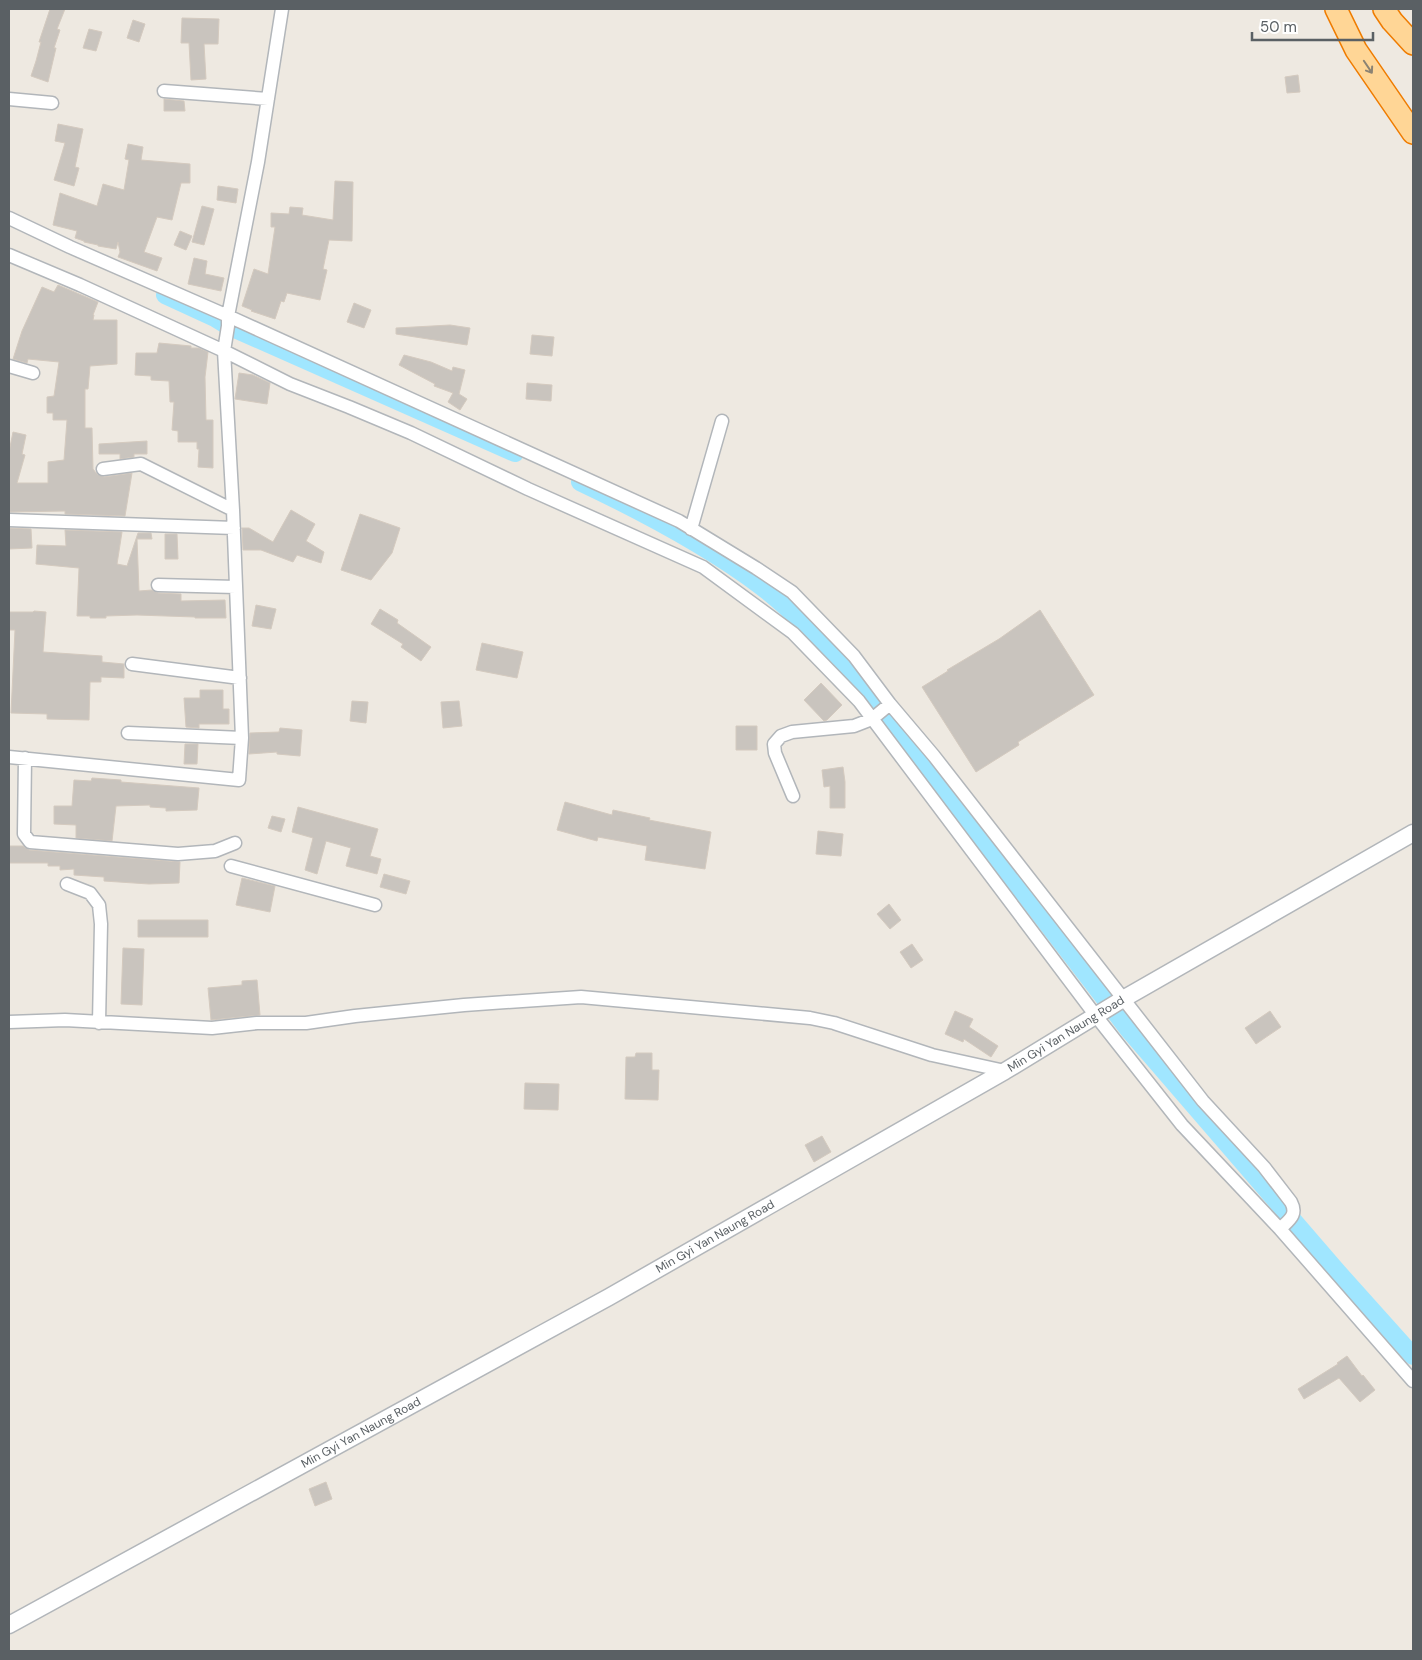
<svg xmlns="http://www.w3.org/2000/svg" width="1422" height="1660" viewBox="0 0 1422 1660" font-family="'DM Sans',sans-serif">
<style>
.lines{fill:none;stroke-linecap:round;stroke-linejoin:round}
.canal{stroke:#a0e6ff;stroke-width:18}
.building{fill:#c9c4be;stroke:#d4cabf}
.minor-casing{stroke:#b2b6ba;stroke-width:15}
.tertiary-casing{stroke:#b2b6ba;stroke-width:19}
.trunk-casing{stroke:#ef7c00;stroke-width:24}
.minor{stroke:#fff;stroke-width:12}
.tertiary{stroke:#fff;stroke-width:16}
.trunk{stroke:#ffd696;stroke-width:21}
.oneway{stroke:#8c8373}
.labels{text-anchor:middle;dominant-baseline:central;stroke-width:5;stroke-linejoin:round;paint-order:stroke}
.street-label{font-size:12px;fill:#5a6064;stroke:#fff}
</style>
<rect width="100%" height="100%" fill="#eee9e1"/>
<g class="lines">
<!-- canal -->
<path class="canal" d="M 165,295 L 215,318 L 228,326 L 515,453
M 580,482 C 641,511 708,546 762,587 C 802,618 836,657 871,694 L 1128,1029 L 1335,1269 L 1413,1356"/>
</g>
<!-- building -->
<path class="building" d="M 50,9 L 65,9 L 57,29 L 60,30 L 54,48 L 56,48 L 48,82 L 31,76 L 36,61 L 41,42 L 39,42 Z
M 182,18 L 219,19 L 218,44 L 204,44 L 206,79 L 191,80 L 189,43 L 181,43 Z
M 133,20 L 145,24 L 139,42 L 127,38 Z
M 89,29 L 102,32 L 96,51 L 83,48 Z
M 1298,75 L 1300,92 L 1287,93 L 1285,77 Z
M 164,99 L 184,101 L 185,111 L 164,111 Z
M 58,124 L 83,129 L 75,167 L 79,168 L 74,186 L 54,180 L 65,143 L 55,141 Z
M 128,144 L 143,147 L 141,160 L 190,164 L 190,183 L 181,183 L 172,220 L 157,217 L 144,252 L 162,258 L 157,271 L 118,257 L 120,252 L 118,242 L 116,249 L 98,246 L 98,245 L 84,242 L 84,241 L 75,238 L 77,231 L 53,225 L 60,193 L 97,206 L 103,184 L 124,190 L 129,160 L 125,159 Z
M 335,181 L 353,182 L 352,241 L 329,240 L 323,269 L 327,270 L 320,300 L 287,293 L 284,302 L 281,301 L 275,319 L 251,311 L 252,310 L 242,306 L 254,269 L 268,274 L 275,227 L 271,227 L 271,213 L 289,214 L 290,207 L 303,208 L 302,215 L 333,220 Z
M 218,186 L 238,189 L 236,203 L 217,200 Z
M 202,206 L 214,209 L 204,245 L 192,242 Z
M 180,231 L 192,236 L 186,250 L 174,245 Z
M 194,258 L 207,261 L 205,274 L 224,278 L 221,291 L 188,284 Z
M 58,285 L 98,302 L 93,315 L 94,315 L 93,320 L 117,320 L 117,364 L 90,366 L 88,389 L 85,389 L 85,428 L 92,428 L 93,469 L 97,474 L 104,477 L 132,473 L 125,516 L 65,514 L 65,511 L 9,512 L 9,452 L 13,432 L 26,435 L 22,454 L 25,455 L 17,483 L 48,483 L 48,462 L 64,460 L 67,420 L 53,420 L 53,413 L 47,413 L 47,397 L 54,396 L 59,362 L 28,359 L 27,363 L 13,359 L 22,331 L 42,287 L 54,292 Z
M 354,303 L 371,310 L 364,328 L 347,322 Z
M 450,325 L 470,328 L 467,345 L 396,334 L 396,328 Z
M 532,335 L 554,337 L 552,356 L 530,354 Z
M 159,343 L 191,346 L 191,348 L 199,348 L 208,352 L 205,377 L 206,420 L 213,420 L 213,468 L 198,467 L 199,449 L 197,449 L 197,442 L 178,442 L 178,431 L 172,430 L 174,402 L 170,402 L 169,381 L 151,380 L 151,376 L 135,375 L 136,353 L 157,353 Z
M 404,355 L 431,362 L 452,371 L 453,367 L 465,370 L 459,394 L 467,399 L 460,410 L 448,402 L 453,393 L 434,386 L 435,384 L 399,365 Z
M 239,373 L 253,375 L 270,383 L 267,404 L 235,399 Z
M 527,383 L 552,385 L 551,401 L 526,399 Z
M 147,441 L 147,454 L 134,454 L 134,457 L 120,459 L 120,454 L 99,454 L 99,444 Z
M 291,510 L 315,524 L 306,541 L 324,552 L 321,563 L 297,555 L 293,562 L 261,550 L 243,550 L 242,528 L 249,528 L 273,542 Z
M 360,514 L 400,528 L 392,553 L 371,580 L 341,570 Z
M 9,528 L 31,529 L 32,548 L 9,549 Z
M 65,530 L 122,532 L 117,564 L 127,566 L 138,533 L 151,533 L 152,539 L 137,539 L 139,591 L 152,590 L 158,593 L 181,594 L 181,601 L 225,600 L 226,618 L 195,618 L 195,617 L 137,615 L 106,616 L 106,618 L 90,618 L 90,616 L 77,616 L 79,568 L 36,564 L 37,545 L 66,546 Z
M 165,534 L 177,534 L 178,559 L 165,559 Z
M 256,605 L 276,609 L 271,629 L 252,626 Z
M 380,609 L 398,620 L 397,623 L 431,647 L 421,661 L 401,647 L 403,644 L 371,624 Z
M 1040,610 L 1094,695 L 1018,742 L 1019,745 L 976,772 L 922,687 L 948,671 L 947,670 L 999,639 Z
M 34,611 L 46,612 L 43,652 L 102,656 L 102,662 L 124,664 L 124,678 L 101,677 L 101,682 L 90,682 L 89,720 L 47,719 L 47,714 L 11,713 L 15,630 L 9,630 L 9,612 L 33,612 Z
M 482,643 L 523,652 L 517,678 L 476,670 Z
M 821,683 L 842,705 L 827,720 L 824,721 L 804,700 Z
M 200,690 L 223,690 L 223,709 L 229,709 L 229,724 L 199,724 L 199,728 L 186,727 L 184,698 L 200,698 Z
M 352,701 L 368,702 L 366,723 L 350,721 Z
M 459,701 L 462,726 L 443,728 L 441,702 Z
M 736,726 L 757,726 L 757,750 L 736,750 Z
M 280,728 L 302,730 L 300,756 L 277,754 L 277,752 L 249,754 L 250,733 L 279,732 Z
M 185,744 L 198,744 L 197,764 L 184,764 Z
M 843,767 L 845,782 L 845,808 L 830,808 L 830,786 L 824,787 L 822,770 Z
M 92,778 L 121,780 L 121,782 L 199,788 L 197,810 L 166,811 L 166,808 L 150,807 L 150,805 L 116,806 L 112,841 L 76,838 L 76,825 L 54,824 L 54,806 L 72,806 L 74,780 L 91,781 Z
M 565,802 L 612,815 L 613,810 L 650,818 L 649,820 L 711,832 L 705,869 L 645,860 L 647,846 L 598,837 L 597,841 L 557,830 Z
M 298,807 L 378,829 L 370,856 L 381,859 L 377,874 L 346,866 L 351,848 L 326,841 L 317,874 L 305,870 L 313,838 L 292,832 Z
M 272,816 L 285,819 L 281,832 L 268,828 Z
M 818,831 L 843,834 L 841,856 L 816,854 Z
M 9,846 L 23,846 L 29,850 L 180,862 L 179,883 L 149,884 L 104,881 L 104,877 L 74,875 L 74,869 L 60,870 L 60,866 L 48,866 L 48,863 L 9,863 Z
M 384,874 L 410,881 L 406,894 L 380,887 Z
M 242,878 L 275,886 L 270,912 L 236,905 Z
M 889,904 L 901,920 L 890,929 L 877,914 Z
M 138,920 L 208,920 L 208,937 L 138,937 Z
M 912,944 L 923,960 L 911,968 L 900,952 Z
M 123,948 L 144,949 L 142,1005 L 121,1004 Z
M 257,980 L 260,1015 L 211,1020 L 208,988 L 242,985 L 242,981 Z
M 955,1011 L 973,1019 L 969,1027 L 998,1046 L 991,1057 L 964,1039 L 963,1042 L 945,1034 Z
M 1270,1011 L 1281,1027 L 1256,1044 L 1245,1028 Z
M 636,1053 L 652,1053 L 652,1070 L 659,1070 L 658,1100 L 625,1099 L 626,1057 L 635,1057 Z
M 525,1083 L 559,1084 L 558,1110 L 524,1109 Z
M 822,1136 L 831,1152 L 814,1162 L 805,1145 Z
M 1347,1356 L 1362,1376 L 1363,1375 L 1375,1390 L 1360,1402 L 1339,1378 L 1304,1399 L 1298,1389 L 1338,1364 L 1337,1363 Z
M 326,1482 L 332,1499 L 315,1506 L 309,1489 Z"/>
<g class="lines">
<defs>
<path id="minor" d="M 164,91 L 268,99
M 9,99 L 52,103
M 9,218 L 70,247 L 228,316 L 679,521 L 756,568 L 792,592 L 854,656 L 890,704 L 934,756 L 1203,1101 L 1264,1167 L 1291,1202 C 1298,1215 1289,1220 1280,1229
M 9,255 L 80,285 L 224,351 L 290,384 L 349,407 L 411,433 L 528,489 L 703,567 L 793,633 L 859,701 L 1096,1016 L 1182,1125 L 1280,1229 L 1413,1381
M 9,366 L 33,373
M 103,469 L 141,464 L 233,510
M 9,520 L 234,528
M 691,529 L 722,421
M 158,585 L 236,587
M 132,664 L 240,678
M 128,733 L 242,738
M 9,757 L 239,780 L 242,738 L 233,510 L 224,351 L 228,326 L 228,316 L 258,162 L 282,9
M 25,758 L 24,834 L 30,842 L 178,854 L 215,851 L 235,843
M 793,796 L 775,753 L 774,744 L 781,736 L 792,732 L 854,726 L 872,719 L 890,704
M 231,866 L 375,905
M 67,884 L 90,893 L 99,905 L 101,924 L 99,1023
M 9,1022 L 65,1020 L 212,1028 L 257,1023 L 306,1023 L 355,1016 L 464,1005 L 581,997 L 810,1018 L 834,1023 L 932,1055 L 1005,1071"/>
<g id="tertiary">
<path id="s1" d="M 9,1625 L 609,1297 L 1005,1071 L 1123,999 L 1413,833"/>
</g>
<path id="trunk" d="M 1336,9 L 1356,50 L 1413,133
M 1384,9 L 1392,21 L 1413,44"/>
</defs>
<!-- minor casing -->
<use href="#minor" class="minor-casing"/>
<!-- tertiary casing -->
<use href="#tertiary" class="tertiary-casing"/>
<!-- trunk casing -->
<use href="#trunk" class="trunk-casing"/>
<!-- minor -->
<use href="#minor" class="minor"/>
<!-- tertiary -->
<use href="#tertiary" class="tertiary"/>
<!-- trunk -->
<use href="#trunk" class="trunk"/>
</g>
<!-- one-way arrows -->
<defs><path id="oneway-shaft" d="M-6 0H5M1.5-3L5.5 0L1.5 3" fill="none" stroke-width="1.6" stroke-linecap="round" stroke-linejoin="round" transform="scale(1.25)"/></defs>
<use class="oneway" href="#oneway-shaft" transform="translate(1368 67) rotate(56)"/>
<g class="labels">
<!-- street labels -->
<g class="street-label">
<text stroke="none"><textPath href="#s1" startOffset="1211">Min Gyi Yan Naung Road</textPath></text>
<text stroke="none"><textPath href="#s1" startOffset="806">Min Gyi Yan Naung Road</textPath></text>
<text stroke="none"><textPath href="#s1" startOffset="401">Min Gyi Yan Naung Road</textPath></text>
</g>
</g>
<!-- border -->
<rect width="1422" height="1660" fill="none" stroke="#5a6064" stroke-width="20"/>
<!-- scale -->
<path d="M1252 32v8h121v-8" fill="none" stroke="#5a6064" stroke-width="2.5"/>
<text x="1260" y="32" font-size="15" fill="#5a6064" stroke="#ffffff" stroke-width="4" paint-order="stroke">50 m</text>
</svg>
